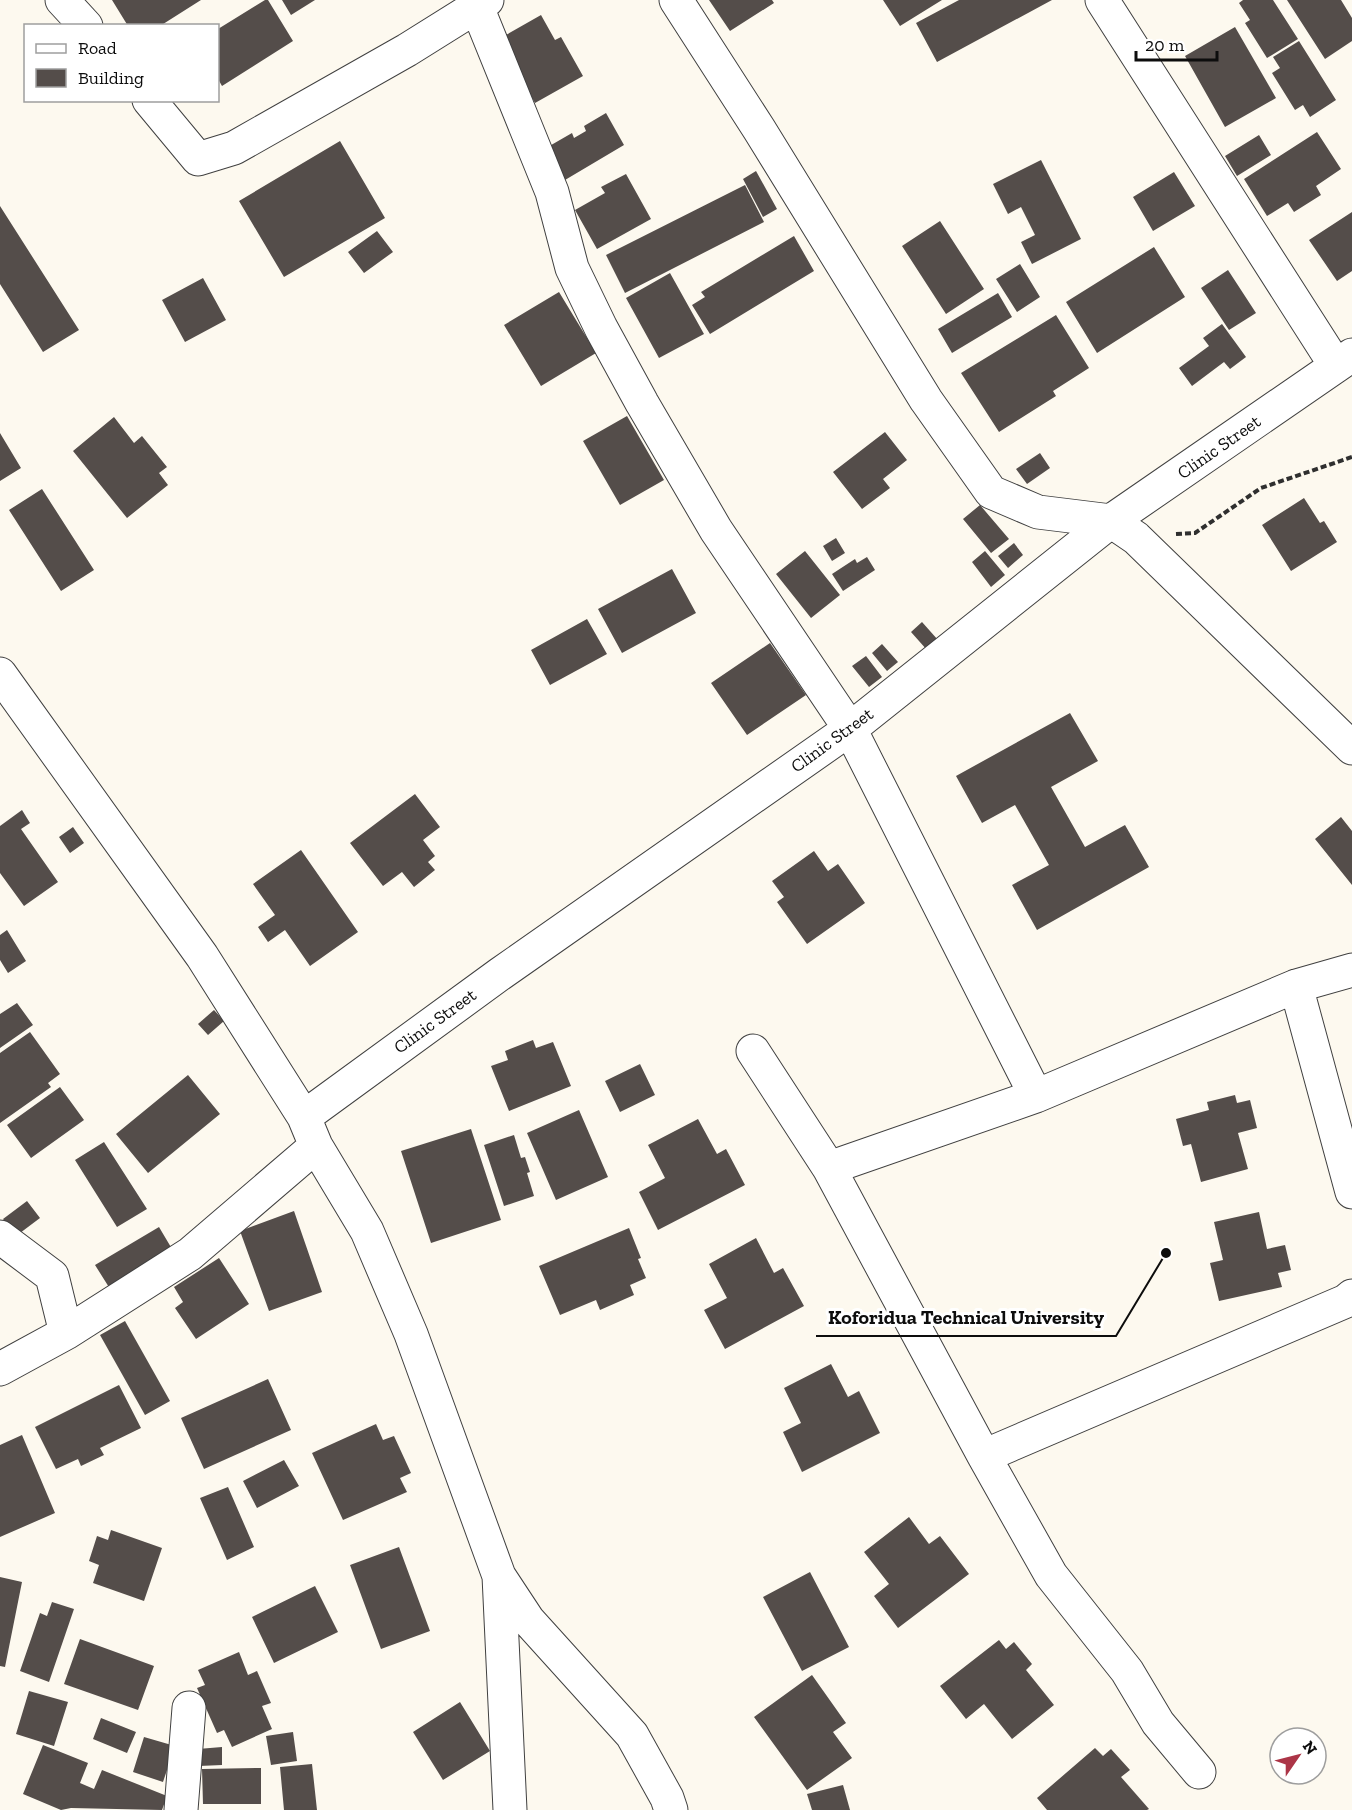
<svg xmlns="http://www.w3.org/2000/svg" width="1352" height="1810" viewBox="0 0 1352 1810" font-family="'Zilla Slab',serif">
<style>
.building{fill:#544d4a}
.lines{fill:none;stroke-linecap:round;stroke-linejoin:round}
.minor-casing{stroke:#404040;stroke-width:35}
.path{stroke:#2f2f2f;stroke-width:4;stroke-dasharray:6 3;stroke-linecap:butt}
.minor{stroke:#fff;stroke-width:33}
.labels{text-anchor:middle;dominant-baseline:central;stroke-width:6;stroke-linejoin:round;paint-order:stroke}
.street-label{font-size:18px;fill:#0d0d0d;stroke:#fff}
.leader{fill:none;stroke:#0d0d0d;stroke-width:2}
.callout-dot{fill:#0d0d0d;stroke:#fff;stroke-width:2}
.callout-label{font-size:20px;text-anchor:middle;font-weight:bold;fill:#0d0d0d;stroke:#fff;stroke-width:6;stroke-linejoin:round;paint-order:stroke}
</style>
<rect width="100%" height="100%" fill="#fdf9ef"/>
<!-- building -->
<path class="building" d="M 112,0 L 201,0 L 160,26 L 128,26 Z
M 265,0 L 268,0 L 293,41 L 222,86 L 218,79 L 218,29 Z
M 282,0 L 315,0 L 291,15 Z
M 709,0 L 772,0 L 774,3 L 730,31 Z
M 883,0 L 942,0 L 900,26 Z
M 959,0 L 1052,0 L 937,62 L 916,23 Z
M 1243,0 L 1273,0 L 1298,39 L 1267,58 L 1245,23 L 1250,20 L 1239,3 Z
M 1287,0 L 1341,0 L 1352,18 L 1352,41 L 1325,59 Z
M 541,15 L 555,40 L 561,37 L 583,76 L 535,103 L 499,39 Z
M 1235,27 L 1276,98 L 1225,127 L 1185,56 Z
M 1299,41 L 1336,100 L 1310,117 L 1303,105 L 1295,110 L 1272,73 L 1280,68 L 1273,57 Z
M 606,113 L 624,145 L 565,180 L 546,148 L 572,133 L 574,138 L 586,131 L 584,126 Z
M 1317,132 L 1341,169 L 1316,186 L 1321,195 L 1294,212 L 1288,203 L 1267,216 L 1244,179 Z
M 1259,135 L 1271,155 L 1237,176 L 1225,156 Z
M 340,141 L 385,218 L 284,277 L 239,201 Z
M 1041,160 L 1081,239 L 1032,264 L 1021,242 L 1035,235 L 1021,207 L 1008,214 L 993,184 Z
M 756,171 L 777,209 L 763,217 L 743,179 Z
M 1174,172 L 1195,206 L 1153,231 L 1133,197 Z
M 626,174 L 651,219 L 597,249 L 575,210 L 605,193 L 601,187 Z
M 745,185 L 764,222 L 625,293 L 606,255 Z
M 0,206 L 79,330 L 43,352 L 0,284 Z
M 1352,212 L 1352,271 L 1337,281 L 1309,240 Z
M 940,221 L 984,289 L 946,314 L 902,246 Z
M 377,231 L 393,252 L 364,273 L 348,252 Z
M 794,236 L 814,271 L 710,334 L 692,305 L 705,297 L 701,292 Z
M 1154,247 L 1185,297 L 1097,353 L 1066,302 Z
M 1020,264 L 1040,297 L 1017,312 L 996,279 Z
M 1228,270 L 1256,313 L 1229,330 L 1201,288 Z
M 670,273 L 704,334 L 659,358 L 626,298 Z
M 203,278 L 226,320 L 185,342 L 162,300 Z
M 559,292 L 596,353 L 541,386 L 504,325 Z
M 998,293 L 1012,317 L 952,353 L 938,329 Z
M 1056,315 L 1089,368 L 1053,391 L 1056,396 L 999,432 L 961,373 Z
M 1222,324 L 1246,357 L 1230,369 L 1224,362 L 1192,386 L 1179,368 L 1209,346 L 1203,338 Z
M 627,416 L 664,480 L 620,505 L 583,441 Z
M 114,417 L 134,443 L 142,436 L 167,467 L 159,473 L 168,485 L 127,518 L 73,451 Z
M 885,432 L 907,460 L 883,479 L 890,488 L 862,509 L 833,472 Z
M 0,433 L 21,468 L 0,481 Z
M 1040,453 L 1050,468 L 1027,484 L 1016,469 Z
M 42,489 L 94,570 L 61,591 L 9,510 Z
M 1304,498 L 1320,523 L 1324,521 L 1337,542 L 1291,571 L 1262,525 Z
M 980,505 L 1009,539 L 991,553 L 963,519 Z
M 836,538 L 845,553 L 832,561 L 823,546 Z
M 1014,543 L 1023,555 L 1008,568 L 998,556 Z
M 805,551 L 840,595 L 811,618 L 776,574 Z
M 985,551 L 1005,575 L 991,587 L 972,562 Z
M 867,557 L 875,570 L 843,591 L 832,574 L 855,559 L 857,563 Z
M 672,569 L 696,613 L 622,653 L 598,609 Z
M 587,619 L 607,654 L 550,685 L 531,650 Z
M 922,622 L 938,640 L 927,650 L 911,632 Z
M 770,643 L 806,695 L 747,735 L 711,683 Z
M 882,644 L 898,662 L 887,671 L 872,653 Z
M 866,656 L 882,677 L 869,687 L 852,666 Z
M 1070,713 L 1098,761 L 1051,787 L 1085,847 L 1125,825 L 1149,867 L 1037,930 L 1012,885 L 1049,865 L 1015,805 L 982,823 L 956,776 Z
M 415,794 L 440,827 L 423,840 L 435,856 L 428,862 L 435,870 L 414,887 L 402,872 L 383,886 L 350,843 Z
M 22,810 L 30,823 L 21,829 L 58,882 L 24,906 L 0,873 L 0,826 Z
M 1341,817 L 1352,831 L 1352,885 L 1315,839 Z
M 73,827 L 84,843 L 70,853 L 59,837 Z
M 301,850 L 358,932 L 310,966 L 285,930 L 268,942 L 258,927 L 275,915 L 253,884 Z
M 814,851 L 828,871 L 838,864 L 865,903 L 807,944 L 777,902 L 784,897 L 772,881 Z
M 7,930 L 26,961 L 8,973 L 0,960 L 0,935 Z
M 17,1003 L 33,1025 L 0,1048 L 0,1014 Z
M 214,1010 L 224,1021 L 208,1035 L 198,1024 Z
M 30,1032 L 60,1074 L 48,1083 L 51,1087 L 0,1123 L 0,1053 Z
M 533,1040 L 536,1048 L 553,1042 L 571,1086 L 509,1111 L 491,1066 L 508,1060 L 505,1051 Z
M 640,1064 L 655,1095 L 620,1112 L 605,1081 Z
M 188,1075 L 220,1114 L 148,1173 L 116,1134 Z
M 60,1087 L 84,1120 L 31,1158 L 7,1125 Z
M 1235,1095 L 1237,1103 L 1250,1100 L 1257,1128 L 1238,1133 L 1248,1169 L 1201,1182 L 1191,1144 L 1183,1146 L 1176,1119 L 1209,1110 L 1207,1102 Z
M 579,1110 L 608,1177 L 556,1200 L 527,1133 Z
M 698,1119 L 717,1154 L 726,1149 L 745,1185 L 658,1230 L 639,1192 L 665,1178 L 648,1145 Z
M 471,1129 L 501,1220 L 431,1243 L 401,1151 Z
M 514,1135 L 521,1158 L 525,1157 L 530,1172 L 527,1173 L 534,1196 L 504,1206 L 484,1145 Z
M 104,1142 L 147,1209 L 117,1227 L 75,1160 Z
M 27,1201 L 40,1218 L 16,1236 L 3,1219 Z
M 294,1211 L 322,1292 L 269,1311 L 240,1231 Z
M 1259,1212 L 1267,1249 L 1285,1245 L 1291,1270 L 1278,1273 L 1282,1287 L 1219,1301 L 1210,1263 L 1223,1260 L 1214,1222 Z
M 159,1227 L 175,1254 L 112,1292 L 95,1265 Z
M 629,1228 L 641,1258 L 638,1259 L 646,1278 L 630,1285 L 634,1295 L 600,1310 L 596,1300 L 560,1315 L 539,1266 Z
M 756,1238 L 774,1273 L 783,1268 L 804,1306 L 725,1349 L 704,1310 L 727,1298 L 709,1264 Z
M 219,1258 L 249,1304 L 196,1339 L 175,1308 L 183,1302 L 174,1287 Z
M 125,1321 L 170,1401 L 145,1415 L 100,1335 Z
M 831,1364 L 848,1397 L 859,1391 L 880,1433 L 802,1472 L 783,1432 L 801,1423 L 784,1388 Z
M 268,1379 L 291,1430 L 204,1469 L 181,1418 Z
M 119,1385 L 141,1428 L 100,1448 L 104,1455 L 81,1466 L 78,1459 L 56,1469 L 35,1427 Z
M 376,1424 L 383,1440 L 394,1436 L 411,1473 L 400,1478 L 407,1492 L 343,1520 L 312,1453 Z
M 22,1435 L 55,1513 L 0,1537 L 0,1445 Z
M 284,1460 L 299,1486 L 257,1508 L 243,1481 Z
M 228,1487 L 254,1547 L 227,1560 L 200,1498 Z
M 909,1517 L 929,1544 L 940,1536 L 969,1574 L 898,1628 L 874,1596 L 889,1584 L 864,1552 Z
M 111,1530 L 162,1548 L 144,1601 L 93,1583 L 99,1565 L 89,1561 L 97,1536 L 108,1540 Z
M 399,1547 L 430,1631 L 381,1649 L 350,1565 Z
M 810,1572 L 849,1647 L 802,1671 L 763,1597 Z
M 0,1577 L 22,1582 L 5,1667 L 0,1666 Z
M 315,1586 L 338,1632 L 274,1663 L 252,1617 Z
M 52,1602 L 74,1609 L 49,1682 L 20,1671 L 40,1613 L 47,1616 Z
M 80,1639 L 154,1666 L 138,1710 L 64,1684 Z
M 999,1640 L 1006,1649 L 1014,1642 L 1032,1664 L 1026,1670 L 1054,1705 L 1012,1739 L 984,1704 L 966,1719 L 940,1686 Z
M 239,1652 L 248,1675 L 257,1671 L 271,1703 L 262,1706 L 272,1729 L 232,1747 L 224,1730 L 217,1733 L 197,1688 L 205,1685 L 198,1670 Z
M 812,1675 L 846,1723 L 833,1732 L 852,1758 L 807,1790 L 754,1717 Z
M 29,1691 L 68,1702 L 54,1746 L 16,1734 Z
M 460,1702 L 490,1751 L 443,1780 L 413,1732 Z
M 101,1718 L 136,1732 L 127,1753 L 93,1739 Z
M 293,1732 L 297,1761 L 271,1765 L 266,1736 Z
M 144,1737 L 175,1746 L 163,1782 L 133,1772 Z
M 43,1745 L 88,1763 L 80,1783 L 94,1789 L 102,1770 L 167,1796 L 162,1810 L 71,1808 L 61,1810 L 23,1794 Z
M 222,1747 L 222,1765 L 199,1766 L 198,1749 Z
M 1095,1748 L 1103,1756 L 1111,1749 L 1130,1770 L 1121,1777 L 1149,1809 L 1147,1810 L 1047,1810 L 1037,1798 Z
M 312,1764 L 317,1810 L 284,1810 L 280,1767 Z
M 261,1768 L 261,1804 L 203,1804 L 202,1769 Z
M 843,1785 L 850,1810 L 812,1810 L 807,1794 Z"/>
<g class="lines">
<defs>
<path id="minor" d="M 62,0 L 86,26
M 676,0 L 759,129 L 926,400 L 991,492 L 1038,512 L 1111,521 L 1136,538 L 1352,748
M 1102,0 L 1336,366
M 477,7 L 552,192 L 572,268 L 601,328 L 642,403 L 716,530 L 850,729 L 1036,1096 L 1296,986 L 1352,970
M 149,100 L 198,159 L 234,148 L 407,50 L 487,0
M 0,674 L 202,956 L 304,1117 L 316,1146 L 367,1231 L 411,1334 L 499,1576 L 528,1620 L 632,1735 L 667,1798 L 671,1810
M 1296,986 L 1352,1192
M 753,1051 L 829,1168 L 984,1456 L 1051,1575 L 1127,1671 L 1158,1723 L 1199,1772
M 304,1117 L 500,974 L 850,729 L 1111,521 L 1352,355
M 829,1168 L 1036,1096
M 0,1237 L 52,1276 L 66,1333 L 0,1369
M 66,1333 L 190,1254 L 316,1146
M 984,1456 L 1346,1301 L 1352,1296
M 499,1576 L 510,1810
M 181,1810 L 189,1708"/>
</defs>
<!-- minor casing -->
<use href="#minor" class="minor-casing"/>
<!-- path -->
<path class="path" d="M 1176,534 L 1195,533 L 1261,488 L 1352,457"/>
<!-- minor -->
<use href="#minor" class="minor"/>
</g>
<g class="labels">
<!-- street labels -->
<g class="street-label">
<text transform="translate(1219 447) rotate(-35)">Clinic Street</text>
<text transform="translate(832 740) rotate(-36)">Clinic Street</text>
<text transform="translate(435 1021) rotate(-36)">Clinic Street</text>
</g>
</g>
<!-- callouts -->
<path class="leader" d="M1166 1253L1116 1336H816"/>
<circle class="callout-dot" cx="1166" cy="1253" r="6"/>
<g class="callout-label">
<text x="966" y="1324">Koforidua Technical University</text>
</g>
<!-- legend -->
<rect x="24" y="24" width="195" height="78" fill="#ffffff" stroke="#9e9e9e" stroke-width="1.5"/>
<rect x="36" y="44" width="30" height="9" fill="#ffffff" stroke="#9e9e9e" stroke-width="1.5"/>
<text x="78" y="54" font-size="18" fill="#0d0d0d">Road</text>
<rect x="36" y="69" width="30" height="18" fill="#544d4a" stroke="#9e9e9e" stroke-width="1.5"/>
<text x="78" y="84" font-size="18" fill="#0d0d0d">Building</text>
<!-- north arrow -->
<g transform="translate(1298 1756) rotate(55)"><circle r="28" fill="#ffffff" stroke="#9e9e9e" stroke-width="1.5"/>
<path d="M0-4.5L10 22L0 15L-10 22Z" fill="#ac3547"/>
<text y="-9" font-size="16" font-weight="bold" text-anchor="middle" fill="#0d0d0d">N</text>
</g>
<!-- scale -->
<path d="M1136 51v9h81v-9" fill="none" stroke="#0d0d0d" stroke-width="3"/>
<text x="1145" y="51" font-size="18" fill="#0d0d0d" stroke="#ffffff" stroke-width="4.5" paint-order="stroke">20 m</text>
</svg>
